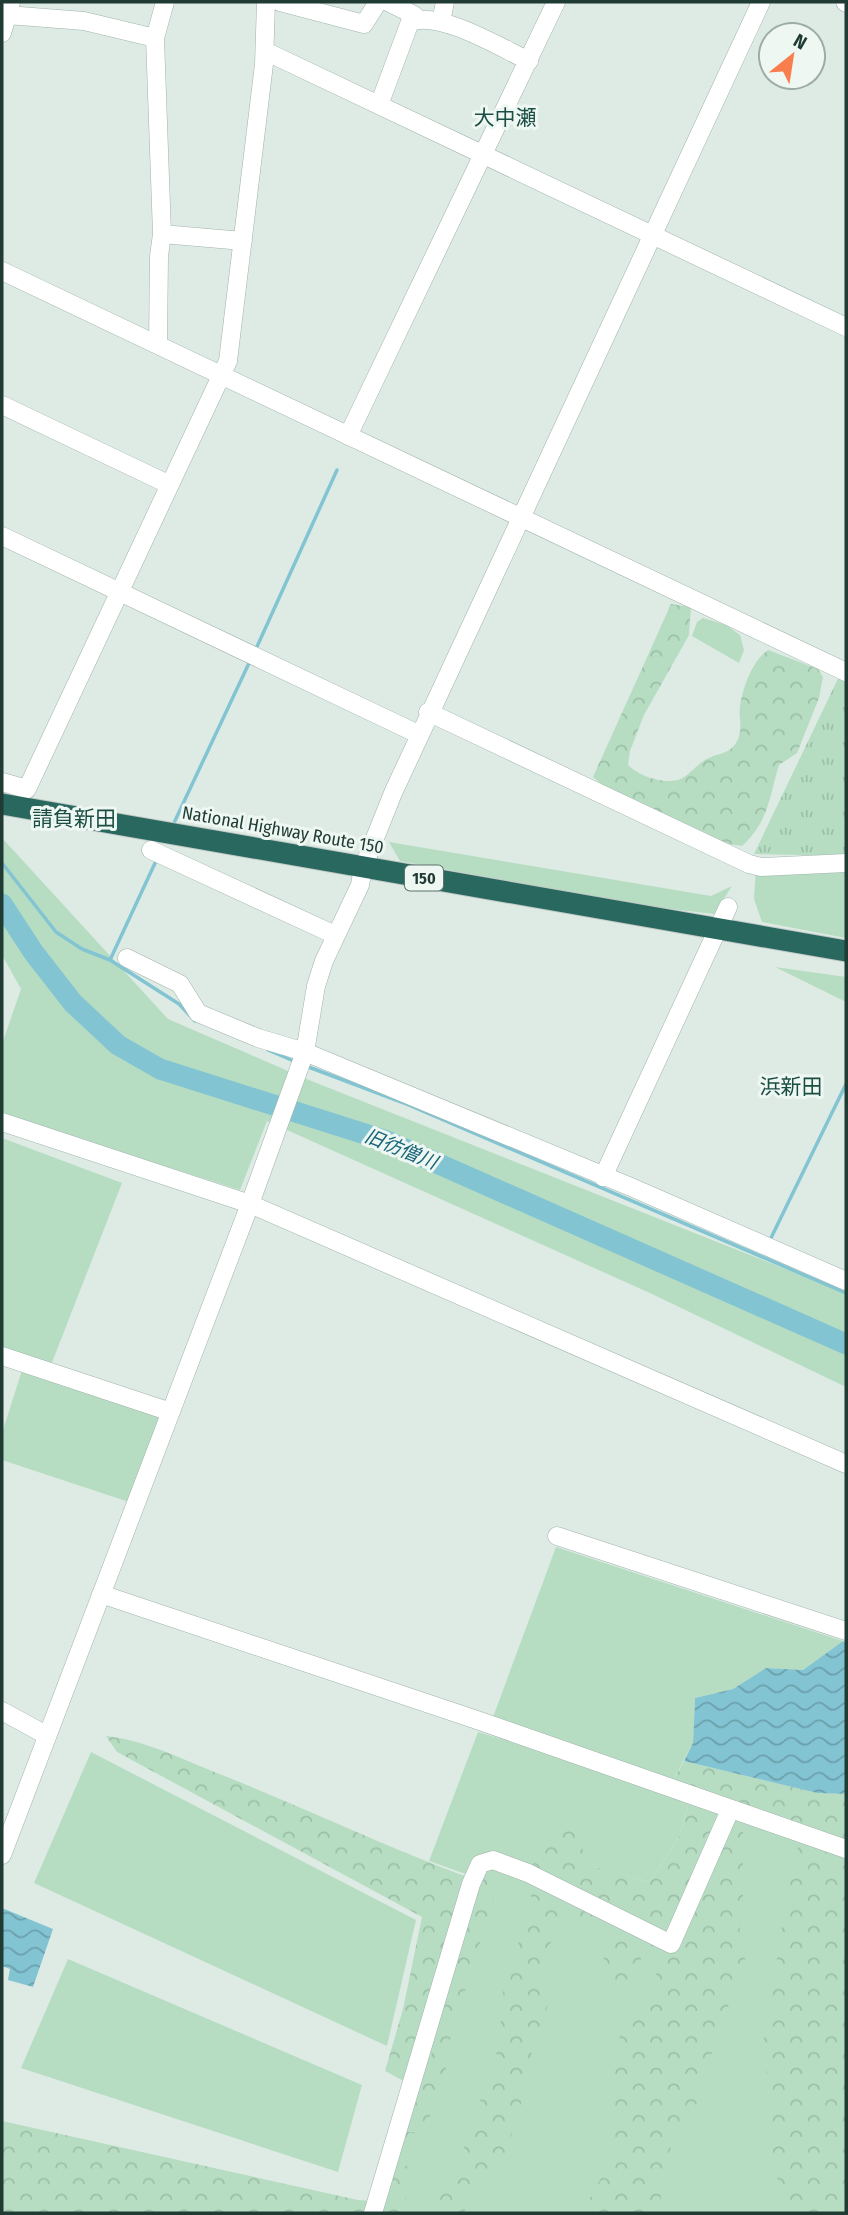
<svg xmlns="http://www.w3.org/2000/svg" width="848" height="2215" viewBox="0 0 848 2215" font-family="'Fira Sans Condensed','Noto Sans JP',sans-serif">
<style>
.grass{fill:#b6ddc2}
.forest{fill:url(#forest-crowns)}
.park{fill:url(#park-tufts)}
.water{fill:url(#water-waves)}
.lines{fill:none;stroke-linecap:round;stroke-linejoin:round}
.stream{stroke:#83c4d3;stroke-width:3.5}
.river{stroke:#83c4d3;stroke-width:21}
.minor-casing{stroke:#a1b3ac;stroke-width:19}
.highway-casing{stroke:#c0c8c6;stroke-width:23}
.minor{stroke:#fff;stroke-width:18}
.highway{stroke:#29685e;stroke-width:21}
.labels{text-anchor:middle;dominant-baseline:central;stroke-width:6;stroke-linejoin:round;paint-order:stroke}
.shield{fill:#eff7f3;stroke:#5d736d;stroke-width:2}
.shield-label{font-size:16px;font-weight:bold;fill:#1f3b34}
.street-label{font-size:18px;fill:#1f3b34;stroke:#eff7f3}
.water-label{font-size:19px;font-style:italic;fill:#176579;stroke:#eff7f3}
.quarter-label{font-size:21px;fill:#1a4e43;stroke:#eff7f3}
</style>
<defs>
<pattern id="forest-crowns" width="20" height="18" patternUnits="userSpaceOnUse" patternTransform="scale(1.75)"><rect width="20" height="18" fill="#b6ddc2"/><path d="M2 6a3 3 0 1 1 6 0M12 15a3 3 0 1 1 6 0" fill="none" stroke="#9cbfa7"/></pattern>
<pattern id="park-tufts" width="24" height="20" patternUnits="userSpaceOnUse" patternTransform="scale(1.75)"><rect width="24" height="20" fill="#b6ddc2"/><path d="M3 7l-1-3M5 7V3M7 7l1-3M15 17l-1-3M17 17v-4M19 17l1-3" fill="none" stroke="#9cbfa7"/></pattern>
<pattern id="water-waves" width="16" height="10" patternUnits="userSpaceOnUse" patternTransform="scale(1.75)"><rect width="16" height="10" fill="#83c4d3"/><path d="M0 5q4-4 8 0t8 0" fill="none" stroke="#6ba0ac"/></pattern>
</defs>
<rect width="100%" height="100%" fill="#deebe5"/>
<!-- grass -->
<path class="grass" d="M 703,618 L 726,625 L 740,635 L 744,650 L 739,663 L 692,636 L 697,622 Z
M 3,839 L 168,1019 L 309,1080 L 846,1293 L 846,1387 L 652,1294 L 267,1121 L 240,1190 L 2,1114 L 2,1044 L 21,989 L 2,955 Z
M 389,842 L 711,896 L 732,886 L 714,914 L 645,906 L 400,861 Z
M 846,865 L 846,938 L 762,922 L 754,899 L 756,866 Z
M 775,967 L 846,977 L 846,1002 Z
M 2,1138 L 122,1183 L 51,1365 L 2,1349 Z
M 24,1364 L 171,1412 L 135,1504 L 2,1460 L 2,1433 Z
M 556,1547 L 843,1641 L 803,1670 L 766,1668 L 733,1689 L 695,1698 L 693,1743 L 672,1782 L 493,1717 Z
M 478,1732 L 691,1796 L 679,1837 L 650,1882 L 590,1866 L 528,1873 L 662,1927 L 708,1803 L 846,1845 L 846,2213 L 389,2213 L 432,2015 L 493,1861 L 474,1877 L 429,1861 Z
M 91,1752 L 416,1920 L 387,2046 L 34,1883 Z
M 68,1959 L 362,2085 L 338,2172 L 21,2068 Z"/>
<!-- forest -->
<path class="forest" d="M 671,604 L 691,607 L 689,635 L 644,715 L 630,751 L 628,765 C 639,776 662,784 678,780 C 690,776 698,762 709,758 C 719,753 729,754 736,743 C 744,731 738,718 740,706 C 743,687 752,661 768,650 L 818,669 L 823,677 L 819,698 L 797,753 L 779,765 C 769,798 769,821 742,846 L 710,841 L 606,788 L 593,777 Z
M 106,1736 C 143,1740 178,1757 212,1771 C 299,1805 383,1846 470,1878 L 411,2085 L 385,2071 L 403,2009 L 422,1917 L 117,1752 Z
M 684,1761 L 817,1793 L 846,1794 L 846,2213 L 794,2213 L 774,2172 L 764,2038 L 792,1866 L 802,1835 L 672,1782 Z
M 691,1796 L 743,1815 L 743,1905 L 738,1942 L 746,1961 L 717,2035 L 698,2101 L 673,2142 L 662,2172 L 660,2211 L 657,2213 L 582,2213 L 613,2156 L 614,2079 L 622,2016 L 647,2000 L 661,1960 L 639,1928 L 596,1920 L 560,1924 L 548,1948 L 543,1978 L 548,2005 L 532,2046 L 530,2074 L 504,2159 L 463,2213 L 434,2213 L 424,2197 L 458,2165 L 498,2049 L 505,1973 L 533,1911 L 528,1873 L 564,1811 L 591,1866 L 650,1882 L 679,1837 Z
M 497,1867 L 493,1901 L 460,2007 C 442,2037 453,2117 415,2126 L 412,2111 L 425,2081 L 474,1877 Z
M 622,1939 L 639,1953 L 646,1975 L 639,1986 L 625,1991 C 606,1979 590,1945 622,1939 Z
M 2,2121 L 358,2200 L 381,2202 L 403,2132 L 414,2132 L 418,2152 L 404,2163 L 412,2172 L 405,2201 L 418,2213 L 2,2213 Z"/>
<!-- park -->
<path class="park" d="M 846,662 L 846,856 L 754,854 Z"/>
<!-- water -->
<path class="water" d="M 843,1641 L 846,1643 L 846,1794 L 817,1793 L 684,1761 L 693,1743 L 695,1698 L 733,1689 L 766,1668 L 803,1670 Z
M 2,1908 L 53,1929 L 33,1987 L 8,1980 L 10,1969 L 2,1966 Z"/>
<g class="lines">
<!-- stream -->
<path class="stream" d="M 255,651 L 337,470
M 173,825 L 250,661
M 2,863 L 56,932 L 82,949 L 110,960 L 179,1004 L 195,1021
M 110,960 L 156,861
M 268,1050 L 296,1062
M 306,1066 L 404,1103 L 846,1293
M 769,1242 L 846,1084"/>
<!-- river -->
<path class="river" d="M 2,904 L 34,953 L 73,1003 L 118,1045 L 160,1069 L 387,1141 L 846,1344"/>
<defs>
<path id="minor" d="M 280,2 L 364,24 L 378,2
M 388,2 L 414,15 L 415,20
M 845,2 L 846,3
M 7,15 L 84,21 L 155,38
M 441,22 L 445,2
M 2,33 L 11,2
M 265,51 L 846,327
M 379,105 L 410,22 C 439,10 501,48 529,61
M 162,234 L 243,241
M 2,271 L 846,672
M 158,345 L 159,256 L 162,234 L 155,38 L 165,2
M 2,405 L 170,485
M 348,436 L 556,2
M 2,536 L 418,734
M 428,712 L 749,864 L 761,867 L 846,863
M 2,782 L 27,789 L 228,361 L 264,64 L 266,2
M 151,850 L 335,935
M 127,958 L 180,984 L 198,1013 L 258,1038 L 305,1052 L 631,1187 L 846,1281
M 2,1122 L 250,1204 L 846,1464
M 603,1177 L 728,907
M 2,1356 L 171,1412
M 557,1536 L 846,1631
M 101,1594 L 474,1719 L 846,1849
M 2,1711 L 46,1735
M 2,1855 L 250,1204 L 305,1052 L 316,986 L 324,961 L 360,885 L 363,868 L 393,793 L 761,2
M 373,2213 L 471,1884 L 480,1864 L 493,1860 L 528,1873 L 671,1944 L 730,1810"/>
<path id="highway" d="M 2,804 L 846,951"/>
</defs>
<!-- minor casing -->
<use href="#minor" class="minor-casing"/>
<!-- highway casing -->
<use href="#highway" class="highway-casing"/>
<!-- minor -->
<use href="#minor" class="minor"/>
<!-- highway -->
<use href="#highway" class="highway"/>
</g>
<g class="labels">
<!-- shield labels -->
<rect class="shield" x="405" y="865.5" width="38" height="25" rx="5"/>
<g class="shield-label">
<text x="424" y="878">150</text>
</g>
<!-- street labels -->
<g class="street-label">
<text transform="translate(283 830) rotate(10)">National Highway Route 150</text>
</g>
<!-- water labels -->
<g class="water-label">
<text transform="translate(401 1149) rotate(22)">旧彷僧川</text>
</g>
<!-- quarter labels -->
<g class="quarter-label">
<text x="505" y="118">大中瀬</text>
<text x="74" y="819">請負新田</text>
<text x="791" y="1087">浜新田</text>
</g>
</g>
<!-- border -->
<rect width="848" height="2215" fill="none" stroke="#1f3b34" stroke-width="7"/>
<!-- north arrow -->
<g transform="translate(792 56) rotate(30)"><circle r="33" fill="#eff7f3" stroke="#9caca7" stroke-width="2"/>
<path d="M0-5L12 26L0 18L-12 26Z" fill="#f97e4e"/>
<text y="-10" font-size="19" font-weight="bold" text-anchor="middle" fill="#1f3b34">N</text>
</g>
</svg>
